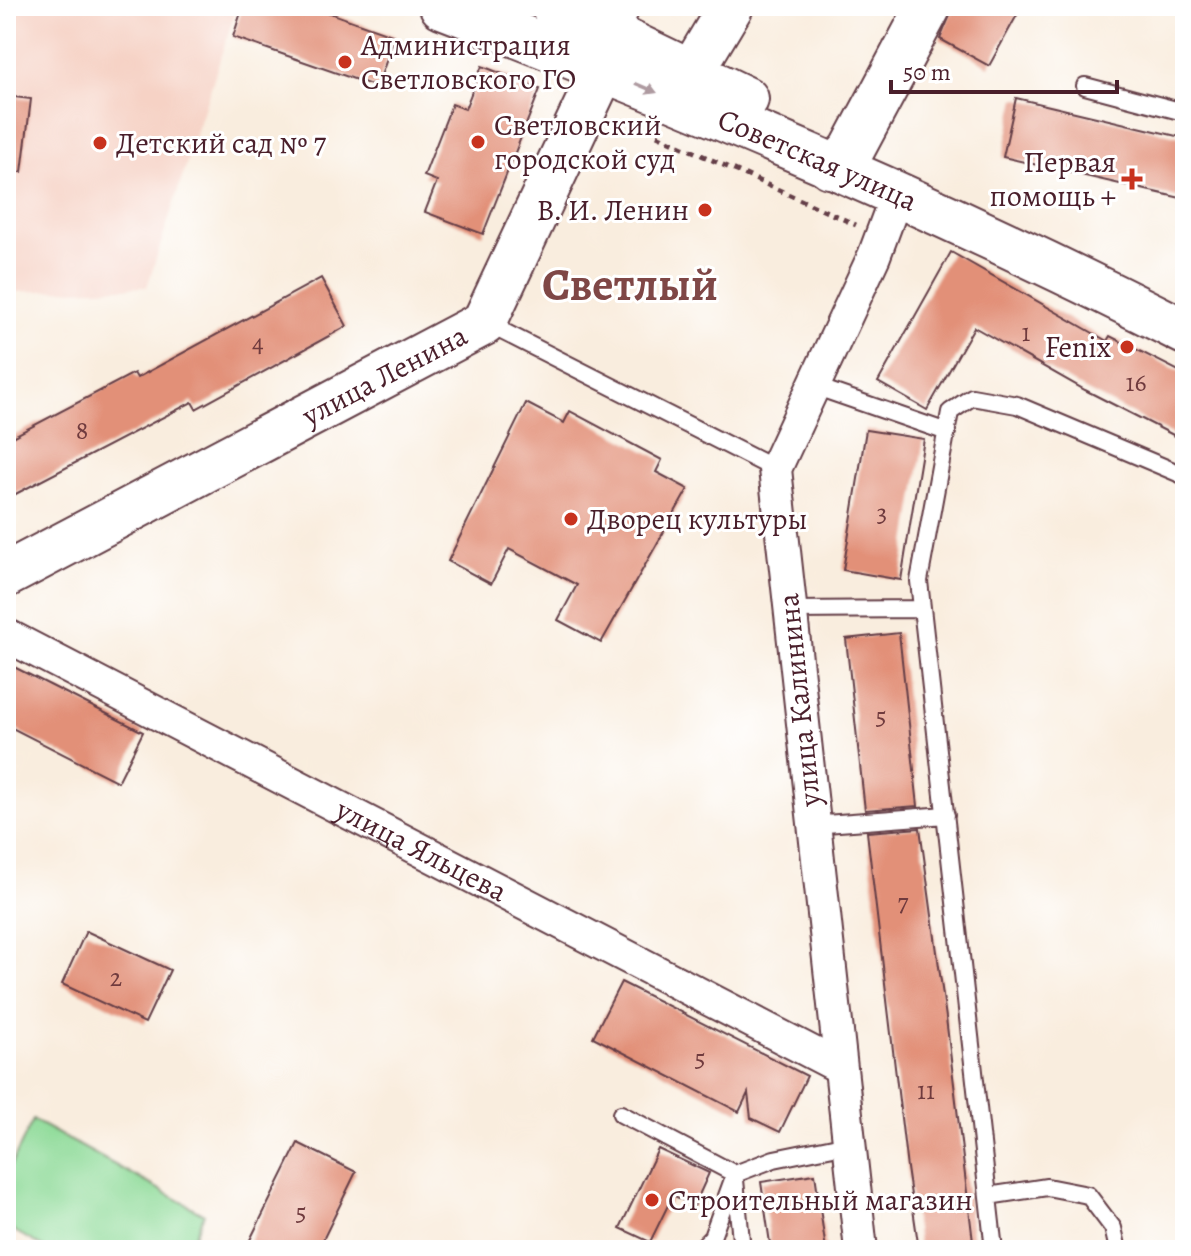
<svg xmlns="http://www.w3.org/2000/svg" width="1191" height="1256" viewBox="0 0 1191 1256" font-family="Alegreya,serif">
<style>
.built{fill:#f6d2c5}
.green{fill:#8dda97;stroke:#6c7c61;stroke-width:2}
.building{fill:#e29078}
.lines{fill:none;stroke-linecap:round;stroke-linejoin:round}
.lane-casing{stroke:#643e46;stroke-width:20}
.street-casing{stroke:#643e46;stroke-width:36}
.secondary-casing{stroke:#643e46;stroke-width:48}
.path{stroke:#643e46;stroke-width:5;stroke-dasharray:6 6;stroke-linecap:butt}
.lane{stroke:#fff;stroke-width:16}
.street{stroke:#fff;stroke-width:32}
.secondary{stroke:#fff;stroke-width:44}
.oneway{fill:#ae9aa0}
.poi-dot{fill:#c8321e;stroke:#fff;stroke-width:3}
.labels{text-anchor:middle;dominant-baseline:central;stroke-width:6;stroke-linejoin:round;paint-order:stroke}
.number-label{font-size:26px;fill:#703b3e}
.poi-label{font-size:30px;fill:#4a1f2b;stroke:#fff;text-anchor:start}
.street-label{font-size:30px;fill:#4a1f2b;stroke:#fff}
.town-label{font-size:46px;font-weight:bold;fill:#7f4746;stroke:#fff}
</style>
<rect width="100%" height="100%" fill="#fff"/>
<filter id="ink" filterUnits="userSpaceOnUse"><feTurbulence type="fractalNoise" baseFrequency=".0125" numOctaves="2"/><feDisplacementMap in="SourceGraphic" scale="16" xChannelSelector="R" yChannelSelector="G"/><feConvolveMatrix kernelMatrix="1 2 1 2 8 2 1 2 1" color-interpolation-filters="sRGB"/></filter>
<filter id="wash" filterUnits="userSpaceOnUse"><feTurbulence type="fractalNoise" baseFrequency=".006" numOctaves="4" result="noise"/><feDisplacementMap in="SourceGraphic" scale="32" xChannelSelector="R" yChannelSelector="G"/><feGaussianBlur stdDeviation="1.8" result="paint"/><feColorMatrix in="noise" values="0 0 0 0 0 0 0 0 0 0 0 0 0 0 0 0 0 1.4 0 .05"/><feComposite in="paint" operator="in"/></filter>
<g filter="url(#wash)">
<rect width="100%" height="100%" fill="#f9edde"/>
<!-- built -->
<path class="built" d="M 6,6 L 237,6 L 147,287 L 14,292 L 11,280 L 6,279 Z"/>
<!-- green -->
<path class="green" d="M 33,1120 L 204,1214 L 188,1250 L 48,1250 L 6,1226 L 6,1175 Z"/>
<g id="blocks">
<!-- building -->
<path class="building" d="M 243,6 L 310,6 L 395,36 L 377,87 L 233,37 Z
M 954,6 L 1022,6 L 989,66 L 940,39 Z
M 482,66 L 540,89 L 483,234 L 425,212 L 437,181 L 424,176 L 452,104 L 465,109 Z
M 6,96 L 31,99 L 22,172 L 6,172 Z
M 1016,98 L 1185,138 L 1185,199 L 1003,157 Z
M 951,252 L 1107,341 L 1110,336 L 1185,374 L 1185,441 L 1085,390 L 974,327 L 927,410 L 878,382 Z
M 321,278 L 347,326 L 196,409 L 192,402 L 6,499 L 6,440 L 134,373 L 137,378 Z
M 526,403 L 564,423 L 570,411 L 662,460 L 656,472 L 688,489 L 601,643 L 558,620 L 577,585 L 509,549 L 491,584 L 448,561 Z
M 866,430 L 924,439 L 901,580 L 843,570 Z
M 899,633 L 918,806 L 865,810 L 846,639 Z
M 6,663 L 143,732 L 118,782 L 6,725 Z
M 920,828 L 946,1018 L 974,1250 L 919,1250 L 907,1168 L 867,832 Z
M 86,931 L 170,970 L 145,1023 L 62,984 Z
M 621,982 L 807,1076 L 780,1132 L 751,1118 L 748,1093 L 739,1112 L 593,1037 Z
M 298,1143 L 356,1172 L 318,1250 L 245,1250 Z
M 658,1149 L 709,1173 L 694,1206 L 673,1195 L 650,1242 L 620,1228 Z
M 815,1174 L 826,1250 L 771,1250 L 761,1182 Z"/>
</g>
</g>
<g filter="url(#ink)">
<use href="#blocks" fill-opacity="0" stroke="#643e46" stroke-width="2"/>
<g class="lines">
<defs>
<path id="lane" d="M 620,33 L 633,6
M 1085,86 L 1176,110 L 1185,109
M 486,323 L 775,469
M 814,386 L 947,432
M 790,610 L 922,609
M 812,825 L 946,815
M 621,1114 L 735,1174 L 774,1159 L 848,1144
M 735,1180 L 742,1250
M 988,1196 L 1047,1187 L 1088,1195 L 1113,1228 L 1118,1250
M 699,1250 L 712,1237 L 735,1174
M 994,1250 L 919,581 L 950,412 L 972,397 L 1017,405 L 1185,476"/>
<g id="street">
<path id="s1" d="M 6,635 L 838,1066"/>
<path d="M 861,1250 L 775,469 L 874,256 L 897,194"/>
</g>
<g id="secondary">
<path id="s2" d="M 442,6 C 695,103 944,209 1185,332"/>
<path d="M 553,6 L 746,99"/>
<path d="M 692,101 L 691,73 L 731,6"/>
<path d="M 830,166 L 843,160 L 852,150 L 929,6"/>
<path id="s3" d="M 6,575 L 484,323 L 619,36"/>
</g>
</defs>
<!-- lane casing -->
<use href="#lane" class="lane-casing"/>
<!-- street casing -->
<use href="#street" class="street-casing"/>
<!-- secondary casing -->
<use href="#secondary" class="secondary-casing"/>
<!-- path -->
<path class="path" d="M 657,135 L 856,225"/>
<!-- lane -->
<use href="#lane" class="lane"/>
<!-- street -->
<use href="#street" class="street"/>
<!-- secondary -->
<use href="#secondary" class="secondary"/>
</g>
<!-- one-way arrows -->
<defs><path id="oneway-solid" d="M-6-.8H1V-3.2L6.5 0L1 3.2V.8H-6Z" transform="scale(2)"/></defs>
<use class="oneway" href="#oneway-solid" transform="translate(646 88) rotate(23)"/>
</g>
<!-- markers -->
<g class="poi-dot">
<circle cx="345" cy="62" r="8"/>
<circle cx="478" cy="142" r="8"/>
<circle cx="100" cy="143" r="8"/>
<path d="M1128 167h8v8h8v8h-8v8h-8v-8h-8v-8h8z"/>
<circle cx="705" cy="210" r="8"/>
<circle cx="1127" cy="347" r="8"/>
<circle cx="571" cy="519" r="8"/>
<circle cx="652" cy="1200" r="8"/>
</g>
<g class="labels">
<!-- number labels -->
<g class="number-label">
<text x="1026" y="332">1</text>
<text x="258" y="343">4</text>
<text x="1136" y="382">16</text>
<text x="82" y="430">8</text>
<text x="882" y="512">3</text>
<text x="881" y="715">5</text>
<text x="903" y="902">7</text>
<text x="116" y="977">2</text>
<text x="700" y="1057">5</text>
<text x="926" y="1090">11</text>
<text x="301" y="1211">5</text>
</g>
<!-- poi labels -->
<g class="poi-label">
<text x="361" y="45">Администрация<tspan x="361" dy="34">Светловского ГО</tspan></text>
<text x="494" y="125">Светловский<tspan x="494" dy="34">городской суд</tspan></text>
<text x="116" y="143">Детский сад № 7</text>
<text x="1116" y="162" text-anchor="end">Первая<tspan x="1116" dy="34">помощь +</tspan></text>
<text x="689" y="210" text-anchor="end">В. И. Ленин</text>
<text x="1111" y="347" text-anchor="end">Fenix</text>
<text x="587" y="519">Дворец культуры</text>
<text x="668" y="1200">Строительный магазин</text>
</g>
<!-- street labels -->
<g class="street-label">
<text stroke="none"><textPath href="#s2" startOffset="406">Советская улица</textPath></text>
<text stroke="none"><textPath href="#s3" startOffset="428">улица Ленина</textPath></text>
<text transform="translate(799 700) rotate(-96)">улица Калинина</text>
<text stroke="none"><textPath href="#s1" startOffset="468">улица Яльцева</textPath></text>
</g>
<!-- town labels -->
<g class="town-label">
<text x="630" y="284">Светлый</text>
</g>
</g>
<!-- margin -->
<rect width="1191" height="1256" fill="none" stroke="#fff" stroke-width="32"/>
<!-- scale -->
<path d="M891 80v12h226v-12" fill="none" stroke="#4a1f2b" stroke-width="4"/>
<text x="903" y="80" font-size="24" fill="#4a1f2b" stroke="#ffffff" stroke-width="6" paint-order="stroke">50 m</text>
</svg>
